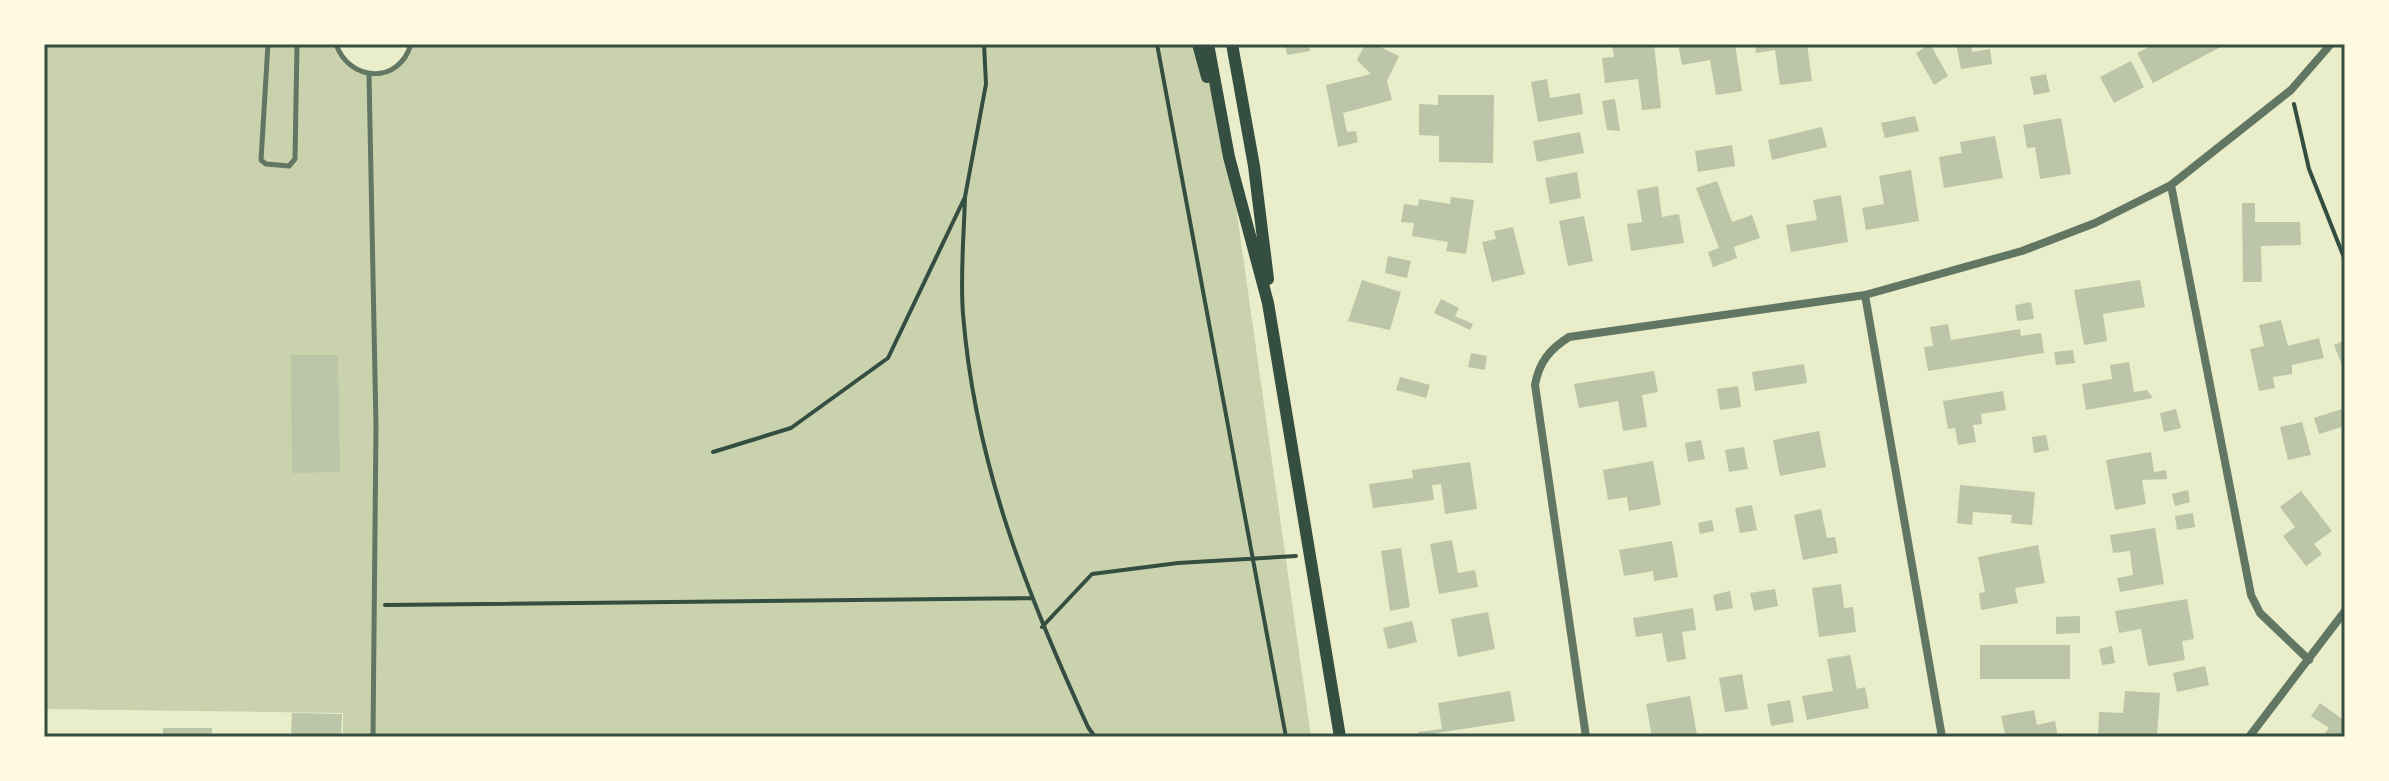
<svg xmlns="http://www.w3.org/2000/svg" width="2389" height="781" viewBox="0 0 2389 781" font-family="Barlow,sans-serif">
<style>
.green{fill:#cad2ad}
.building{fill:#bcc5a7}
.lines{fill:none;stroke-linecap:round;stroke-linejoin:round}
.path{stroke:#344e41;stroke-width:4}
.service{stroke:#617663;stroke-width:5}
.minor{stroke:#617663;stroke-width:8}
.secondary{stroke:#344e41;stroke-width:12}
.neatline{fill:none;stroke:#344e41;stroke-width:3}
</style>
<rect width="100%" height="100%" fill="#e9edc9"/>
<!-- green -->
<path class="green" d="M 44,44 L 336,44 C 351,86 393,82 411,44 L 1198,44 L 1229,157 L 1311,737 L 343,737 L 343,713 L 44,709 Z"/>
<!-- building -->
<path class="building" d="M 1285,44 L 1309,44 L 1310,51 L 1287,55 Z
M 1365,44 L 1374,44 L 1399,56 L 1387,81 L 1392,100 L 1343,113 L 1347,132 L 1356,131 L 1358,142 L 1338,147 L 1326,85 L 1371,74 L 1357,60 Z
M 1612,44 L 1654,44 L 1661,108 L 1642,110 L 1638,79 L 1605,83 L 1602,58 L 1614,57 Z
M 1678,44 L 1735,44 L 1742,91 L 1716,95 L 1710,60 L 1682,65 Z
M 1755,44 L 1807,44 L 1812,81 L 1780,85 L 1775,50 L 1756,53 Z
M 1930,44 L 1948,76 L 1934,85 L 1916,53 Z
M 1956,44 L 1971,44 L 1972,52 L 1990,49 L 1992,64 L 1961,69 Z
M 2154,44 L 2226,44 L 2153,83 L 2137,53 Z
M 2131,61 L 2144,87 L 2114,103 L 2100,77 Z
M 2046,74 L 2050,92 L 2034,95 L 2030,77 Z
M 1547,79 L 1550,98 L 1580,93 L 1583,114 L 1538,122 L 1531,82 Z
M 1438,95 L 1494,95 L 1493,163 L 1439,162 L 1439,136 L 1419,135 L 1419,104 L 1438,105 Z
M 1615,99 L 1620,131 L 1607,130 L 1602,101 Z
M 1915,116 L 1919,131 L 1885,138 L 1881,123 Z
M 2061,118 L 2071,174 L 2040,179 L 2035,147 L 2027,148 L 2023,125 Z
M 1822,127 L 1827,147 L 1772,160 L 1768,140 Z
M 1580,132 L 1584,153 L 1537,162 L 1533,141 Z
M 1995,136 L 2003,178 L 1944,188 L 1939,157 L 1962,153 L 1960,142 Z
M 1732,145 L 1735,166 L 1698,172 L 1695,151 Z
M 1911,170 L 1919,221 L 1866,230 L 1862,208 L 1884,204 L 1879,176 Z
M 1577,172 L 1581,198 L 1550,204 L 1545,178 Z
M 1717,181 L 1732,222 L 1752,215 L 1760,238 L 1734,247 L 1737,258 L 1713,267 L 1708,252 L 1719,248 L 1696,188 Z
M 1658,186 L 1662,217 L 1679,214 L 1684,243 L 1631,251 L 1627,224 L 1642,222 L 1637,190 Z
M 1841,195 L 1848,242 L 1791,252 L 1786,225 L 1817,220 L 1813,200 Z
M 1451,197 L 1474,200 L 1466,254 L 1446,251 L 1448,242 L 1412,236 L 1414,223 L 1401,222 L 1404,204 L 1418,206 L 1419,199 L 1450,204 Z
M 2242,203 L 2255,203 L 2255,222 L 2300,222 L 2301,245 L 2261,246 L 2262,282 L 2243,282 Z
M 1584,216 L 1593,261 L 1568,266 L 1559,221 Z
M 1513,227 L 1525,274 L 1492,282 L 1482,242 L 1496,239 L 1494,231 Z
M 1388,256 L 1411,261 L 1407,278 L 1385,273 Z
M 1362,280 L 1401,292 L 1390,330 L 1348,321 Z
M 2140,280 L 2145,307 L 2103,314 L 2107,341 L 2084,345 L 2074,290 Z
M 1441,299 L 1459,308 L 1455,316 L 1473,324 L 1470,330 L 1434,313 Z
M 2031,302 L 2034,319 L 2017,321 L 2015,305 Z
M 2281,320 L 2288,346 L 2319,338 L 2324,358 L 2292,365 L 2292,374 L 2273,377 L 2275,388 L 2259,391 L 2250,349 L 2264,346 L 2259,325 Z
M 1948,324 L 1951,340 L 2020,329 L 2021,336 L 2041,333 L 2044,353 L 1928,371 L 1924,347 L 1933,346 L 1930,327 Z
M 2345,340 L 2345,373 L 2334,345 Z
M 2073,350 L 2075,363 L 2056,365 L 2054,352 Z
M 1471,353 L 1487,356 L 1485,370 L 1468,367 Z
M 291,355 L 338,355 L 340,472 L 292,473 Z
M 2129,362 L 2134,392 L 2147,390 L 2153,398 L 2086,410 L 2082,384 L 2112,379 L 2110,365 Z
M 1804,364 L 1807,383 L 1755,391 L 1752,372 Z
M 1654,371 L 1658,392 L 1642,395 L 1647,427 L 1623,431 L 1618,401 L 1579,408 L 1574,384 Z
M 1400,377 L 1430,385 L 1426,398 L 1396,390 Z
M 1738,386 L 1741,407 L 1720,410 L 1717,389 Z
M 2003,391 L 2006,410 L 1981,414 L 1982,424 L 1973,425 L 1976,442 L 1958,445 L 1955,428 L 1948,429 L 1943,401 Z
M 2345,408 L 2345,426 L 2319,434 L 2314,418 Z
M 2176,409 L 2181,428 L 2164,432 L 2160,413 Z
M 2302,422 L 2311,455 L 2288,460 L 2280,427 Z
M 1819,431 L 1826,467 L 1780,476 L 1773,440 Z
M 2046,435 L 2049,450 L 2034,453 L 2032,437 Z
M 1701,440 L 1705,459 L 1688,462 L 1685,443 Z
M 1744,447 L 1748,469 L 1729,472 L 1725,450 Z
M 2151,452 L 2154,472 L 2166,470 L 2167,479 L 2142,480 L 2146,504 L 2115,510 L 2106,460 Z
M 1653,461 L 1661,505 L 1629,511 L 1627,497 L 1608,500 L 1603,470 Z
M 1470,462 L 1477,509 L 1445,514 L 1441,484 L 1432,485 L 1434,500 L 1373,508 L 1369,484 L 1413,478 L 1412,470 Z
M 1960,485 L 2035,492 L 2032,525 L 2011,523 L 2012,515 L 1973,512 L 1972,525 L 1957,523 Z
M 2188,490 L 2190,502 L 2175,506 L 2172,494 Z
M 2301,491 L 2332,531 L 2314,544 L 2322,554 L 2306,566 L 2283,536 L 2295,527 L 2280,507 Z
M 1752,505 L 1757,530 L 1740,533 L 1735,508 Z
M 1821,509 L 1827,538 L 1835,537 L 1838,553 L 1803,560 L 1794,515 Z
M 2193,513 L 2195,527 L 2177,530 L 2175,516 Z
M 1712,520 L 1714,531 L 1700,534 L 1698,523 Z
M 2155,528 L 2164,584 L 2120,592 L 2117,578 L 2133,575 L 2130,551 L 2113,553 L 2110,535 Z
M 1452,540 L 1458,573 L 1475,570 L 1478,587 L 1439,594 L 1430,544 Z
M 1672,541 L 1678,577 L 1654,581 L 1653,571 L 1624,576 L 1619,550 Z
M 2038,545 L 2045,583 L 2015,588 L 2018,603 L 1981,610 L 1979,593 L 1985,592 L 1978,557 Z
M 1401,548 L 1410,607 L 1390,611 L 1381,551 Z
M 1841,584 L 1844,608 L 1853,607 L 1856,632 L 1819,637 L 1812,588 Z
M 1775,589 L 1778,606 L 1754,611 L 1750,593 Z
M 1730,591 L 1733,608 L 1716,611 L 1713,595 Z
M 2187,599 L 2194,639 L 2182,641 L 2185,660 L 2148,666 L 2141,629 L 2119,633 L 2115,611 Z
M 1693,608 L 1696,630 L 1682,632 L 1686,659 L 1667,662 L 1662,633 L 1636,637 L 1633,618 Z
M 1488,612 L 1495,649 L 1458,657 L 1451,619 Z
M 2080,616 L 2080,633 L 2056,634 L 2056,617 Z
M 1412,621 L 1417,642 L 1388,649 L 1383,628 Z
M 1980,645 L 2070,645 L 2070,679 L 1980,679 Z
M 2112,646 L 2115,663 L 2102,665 L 2099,649 Z
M 1850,655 L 1857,689 L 1865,687 L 1869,708 L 1807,720 L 1802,696 L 1833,691 L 1827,659 Z
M 2205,666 L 2209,685 L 2177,692 L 2173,673 Z
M 1742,674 L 1748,709 L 1725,712 L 1719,678 Z
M 1510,691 L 1515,721 L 1436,733 L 1437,737 L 1418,737 L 1418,732 L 1442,729 L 1438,703 Z
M 2125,691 L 2160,693 L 2157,737 L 2098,737 L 2099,712 L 2123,713 Z
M 1690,696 L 1697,735 L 1652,737 L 1646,704 Z
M 1790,700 L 1794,722 L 1771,726 L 1767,704 Z
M 2320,703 L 2345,721 L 2345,737 L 2322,737 L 2329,728 L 2311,716 Z
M 2034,710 L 2037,725 L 2055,721 L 2058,737 L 2006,737 L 2001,716 Z
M 292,713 L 342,714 L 341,737 L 291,737 Z
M 163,728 L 212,728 L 212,737 L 163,737 Z"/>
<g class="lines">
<!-- path -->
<path class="path" d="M 1157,44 L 1286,737
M 2294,104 L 2309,169 L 2345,260
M 965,197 C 964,235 960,275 963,314 C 975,463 1026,592 1088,727 L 1095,737
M 713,452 L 791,428 L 888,358 L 965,197 L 986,84 L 984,44
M 385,605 L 1032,598
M 1042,627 L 1092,574 L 1178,563 L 1296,556"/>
<!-- service -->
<path class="service" d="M 268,44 L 261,160 L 266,164 L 289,166 L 295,159 L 297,44
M 336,44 C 349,82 399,85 411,44
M 369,75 L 376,426 L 373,737"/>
<!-- minor -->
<path class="minor" d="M 2171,185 L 2251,595 L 2260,613 L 2309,660
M 1865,295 L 1942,737
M 1586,737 L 1535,385 C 1539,362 1550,349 1569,337 L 1865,295 L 2022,251 L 2095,223 L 2171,185 L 2291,90 L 2331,44
M 2249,737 L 2345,611"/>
<!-- secondary -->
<path class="secondary" d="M 1198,44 L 1207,77
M 1208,44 L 1229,157 L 1268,303 L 1340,737
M 1232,44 L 1254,166 L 1268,279"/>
</g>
<!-- border -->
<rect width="2389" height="781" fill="none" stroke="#fefae0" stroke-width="92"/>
<rect x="46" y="46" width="2297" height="689" class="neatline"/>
</svg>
